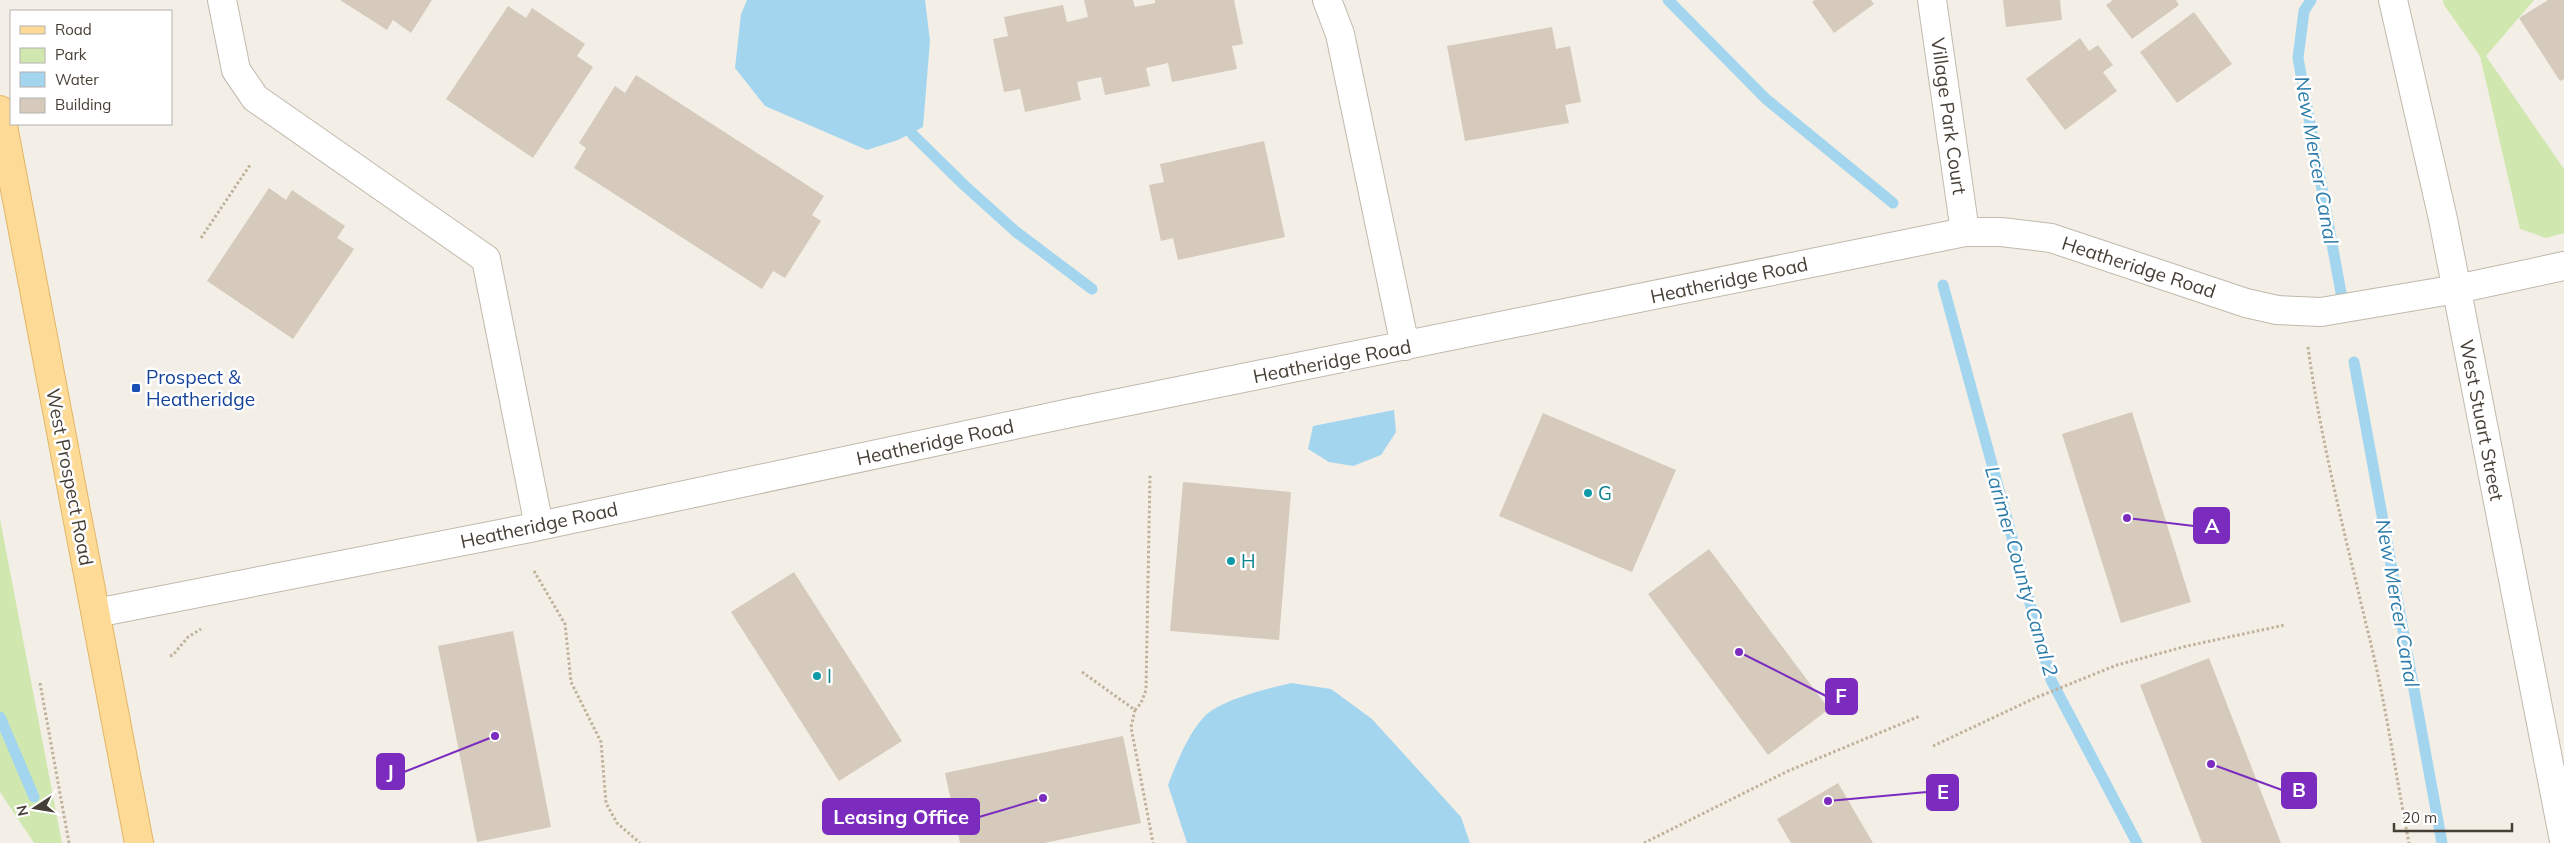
<svg xmlns="http://www.w3.org/2000/svg" width="2564" height="843" viewBox="0 0 2564 843" font-family="Mulish,sans-serif">
<style>
.green{fill:#d1e7b0}
.water{fill:#a3d5ef}
.lines{fill:none;stroke-linecap:round;stroke-linejoin:round}
.stream{stroke:#a3d5ef;stroke-width:11}
.building{fill:#d5cabc}
.minor-casing{stroke:#c1b9ac;stroke-width:30}
.major-casing{stroke:#e2b665;stroke-width:30}
.path{stroke:#c0b19b;stroke-width:3;stroke-dasharray:2.5 2.5;stroke-linecap:butt}
.minor{stroke:#fff;stroke-width:28}
.major{stroke:#fdda96;stroke-width:28}
.transit-dot{fill:#1a4fb4;stroke:#fff;stroke-width:2}
.culture-dot{fill:#0f9aa8;stroke:#fff;stroke-width:2}
.labels{text-anchor:middle;dominant-baseline:central;stroke-width:5;stroke-linejoin:round;paint-order:stroke}
.street-label{font-size:19px;fill:#463f36;stroke:#fff}
.transit-label{font-size:19px;fill:#164399;stroke:#fff;text-anchor:start}
.culture-label{font-size:19px;fill:#0d838f;stroke:#fff;text-anchor:start}
.water-label{font-size:20px;font-style:italic;fill:#2e7ca9;stroke:#fff}
.leader{fill:none;stroke:#7b2cbf;stroke-width:2}
.callout-dot{fill:#7b2cbf;stroke:#fff;stroke-width:2}
.callout{fill:#7b2cbf;stroke:#7b2cbf;stroke-width:2}
.callout-label{font-size:20px;text-anchor:middle;font-weight:bold;fill:#fff}
</style>
<rect width="100%" height="100%" fill="#f3efe7"/>
<!-- green -->
<path class="green" d="M 2443,0 L 2534,0 L 2486,56 L 2564,169 L 2564,233 L 2546,238 L 2520,229 L 2480,56 L 2444,5 Z
M 0,519 L 62,843 L 34,843 L 0,792 Z"/>
<!-- water -->
<path class="water" d="M 747,0 L 925,0 L 930,41 L 923,127 L 898,140 L 867,150 L 765,106 L 735,68 L 741,14 Z
M 1394,410 L 1396,432 L 1381,455 L 1353,466 L 1329,462 L 1308,449 L 1313,426 Z
M 1291,683 L 1331,689 L 1372,719 L 1461,817 L 1470,843 L 1187,843 L 1168,785 C 1176,764 1190,729 1207,714 C 1227,698 1267,689 1291,683 Z"/>
<g class="lines">
<!-- stream -->
<path class="stream" d="M 1668,0 L 1766,99 L 1893,203
M 2311,0 L 2304,11 L 2298,58 L 2344,309
M 912,134 L 964,185 L 1015,231 L 1092,289
M 1943,285 L 2051,680 L 2137,843
M 2354,362 L 2442,843
M 0,717 L 34,797"/>
</g>
<!-- building -->
<path class="building" d="M 340,0 L 432,0 L 411,33 L 393,20 L 387,30 Z
M 1084,0 L 1133,0 L 1135,7 L 1155,3 L 1155,0 L 1234,0 L 1243,44 L 1232,46 L 1237,69 L 1172,82 L 1168,63 L 1146,68 L 1150,86 L 1105,95 L 1101,77 L 1077,82 L 1081,100 L 1025,112 L 1020,89 L 1004,92 L 993,39 L 1008,36 L 1004,17 L 1063,5 L 1067,22 L 1088,17 Z
M 1815,0 L 1871,0 L 1874,4 L 1834,33 L 1812,2 Z
M 2003,0 L 2060,0 L 2062,20 L 2006,27 Z
M 2113,0 L 2176,0 L 2179,5 L 2132,39 L 2106,5 Z
M 2548,0 L 2564,0 L 2564,79 L 2560,81 L 2519,18 Z
M 508,6 L 526,18 L 532,8 L 585,44 L 577,56 L 593,67 L 533,158 L 446,99 Z
M 2194,12 L 2232,64 L 2177,103 L 2140,52 Z
M 1552,27 L 1556,49 L 1570,46 L 1581,102 L 1565,105 L 1569,123 L 1465,141 L 1447,46 Z
M 2080,38 L 2089,51 L 2098,45 L 2113,65 L 2103,72 L 2117,91 L 2065,130 L 2026,79 Z
M 636,75 L 824,196 L 812,215 L 821,221 L 785,278 L 773,271 L 762,289 L 574,168 L 586,148 L 579,143 L 615,86 L 625,93 Z
M 1264,141 L 1285,237 L 1178,260 L 1173,238 L 1161,241 L 1149,185 L 1164,182 L 1160,164 Z
M 269,188 L 286,200 L 292,190 L 345,226 L 337,238 L 354,249 L 293,339 L 207,281 Z
M 2132,412 L 2191,602 L 2121,623 L 2062,434 Z
M 1543,413 L 1676,470 L 1632,572 L 1499,516 Z
M 1183,482 L 1291,492 L 1279,640 L 1170,631 Z
M 1709,549 L 1829,709 L 1768,755 L 1648,594 Z
M 794,572 L 902,741 L 839,781 L 731,612 Z
M 513,631 L 551,827 L 477,842 L 438,646 Z
M 2209,658 L 2281,843 L 2202,843 L 2140,685 Z
M 1123,736 L 1141,823 L 1044,843 L 960,843 L 945,773 Z
M 1838,783 L 1873,843 L 1791,843 L 1777,819 Z"/>
<g class="lines">
<defs>
<path id="minor" d="M 222,0 L 236,70 L 255,98 L 486,259 L 539,526
M 1327,0 L 1340,34 L 1405,346
M 1932,0 L 1965,232
M 2393,0 L 2443,219 L 2564,841
M 96,613 L 525,529 L 1070,413 L 1965,232 L 2001,232 L 2051,238 L 2246,303 L 2277,310 L 2321,312 L 2457,289 L 2564,266"/>
<path id="major" d="M 0,110 L 139,843"/>
</defs>
<!-- minor casing -->
<use href="#minor" class="minor-casing"/>
<!-- major casing -->
<use href="#major" class="major-casing"/>
<!-- path -->
<path class="path" d="M 201,238 L 250,165
M 2308,347 C 2321,442 2345,535 2367,628 C 2385,698 2395,771 2409,843
M 534,571 L 565,624 L 571,682 L 601,742 L 606,803 L 617,823 L 640,843
M 170,656 L 173,655 L 188,637 L 201,629
M 1082,672 L 1135,710 L 1131,727 L 1153,843
M 40,683 L 69,843
M 1135,710 L 1141,703 L 1146,690 L 1150,475
M 1933,746 L 2035,698 L 2117,665 L 2187,646 L 2285,625
M 1644,843 L 1788,771 L 1920,716"/>
<!-- minor -->
<use href="#minor" class="minor"/>
<!-- major -->
<use href="#major" class="major"/>
</g>
<!-- markers -->
<rect class="transit-dot" x="131" y="383" width="10" height="10" rx="2.5"/>
<g class="culture-dot">
<circle cx="1588" cy="493" r="5"/>
<circle cx="1231" cy="561" r="5"/>
<circle cx="817" cy="676" r="5"/>
</g>
<g class="labels">
<!-- street labels -->
<g class="street-label">
<text transform="translate(1949 116) rotate(82)">Village Park Court</text>
<text transform="translate(2139 267) rotate(18)">Heatheridge Road</text>
<text transform="translate(1729 280) rotate(-12)">Heatheridge Road</text>
<text transform="translate(1332 361) rotate(-11)">Heatheridge Road</text>
<text transform="translate(2482 420) rotate(79)">West Stuart Street</text>
<text transform="translate(935 442) rotate(-12)">Heatheridge Road</text>
<text transform="translate(70 477) rotate(79)">West Prospect Road</text>
<text transform="translate(539 525) rotate(-12)">Heatheridge Road</text>
</g>
<!-- transit labels -->
<g class="transit-label">
<text x="146" y="377">Prospect &amp;<tspan x="146" dy="22">Heatheridge</tspan></text>
</g>
<!-- culture labels -->
<g class="culture-label">
<text x="1598" y="493">G</text>
<text x="1241" y="561">H</text>
<text x="827" y="676">I</text>
</g>
<!-- water labels -->
<g class="water-label">
<text transform="translate(2317 160) rotate(80)">New Mercer Canal</text>
<text transform="translate(2022 571) rotate(74)">Larimer County Canal 2</text>
<text transform="translate(2398 603) rotate(80)">New Mercer Canal</text>
</g>
</g>
<!-- callouts -->
<path class="leader" d="M2127 518L2194 526M1739 652L1826 696M495 736L404 772M2211 764L2282 790M1828 801L1927 792M1043 798L979 817"/>
<g class="callout-dot">
<circle cx="2127" cy="518" r="5"/>
<circle cx="1739" cy="652" r="5"/>
<circle cx="495" cy="736" r="5"/>
<circle cx="2211" cy="764" r="5"/>
<circle cx="1828" cy="801" r="5"/>
<circle cx="1043" cy="798" r="5"/>
</g>
<g class="callout">
<rect x="2194" y="508" width="35" height="35" rx="5"/>
<rect x="1826" y="679" width="31" height="35" rx="5"/>
<rect x="377" y="754" width="27" height="35" rx="5"/>
<rect x="2282" y="773" width="34" height="35" rx="5"/>
<rect x="1927" y="775" width="31" height="35" rx="5"/>
<rect x="823" y="799" width="156" height="35" rx="5"/>
</g>
<g class="callout-label">
<text x="2212" y="533">A</text>
<text x="1841" y="703">F</text>
<text x="390" y="779">J</text>
<text x="2299" y="797">B</text>
<text x="1943" y="799">E</text>
<text x="901" y="824">Leasing Office</text>
</g>
<!-- legend -->
<rect x="10" y="10" width="162" height="115" fill="#ffffff" stroke="#b5b2af"/>
<rect x="20" y="26" width="25" height="8" fill="#fdda96" stroke="#b5b2af"/>
<text x="55" y="35" font-size="15" fill="#463f36">Road</text>
<rect x="20" y="48" width="25" height="15" fill="#d1e7b0" stroke="#b5b2af"/>
<text x="55" y="60" font-size="15" fill="#463f36">Park</text>
<rect x="20" y="72" width="25" height="15" fill="#a3d5ef" stroke="#b5b2af"/>
<text x="55" y="85" font-size="15" fill="#463f36">Water</text>
<rect x="20" y="98" width="25" height="15" fill="#d5cabc" stroke="#b5b2af"/>
<text x="55" y="110" font-size="15" fill="#463f36">Building</text>
<!-- north arrow -->
<g transform="translate(35 808) rotate(258)" stroke="#ffffff" stroke-width="4" paint-order="stroke">
<path d="M0-4L9 19L0 12L-9 19Z" fill="#463f36"/>
<text y="-8" font-size="14" font-weight="bold" text-anchor="middle" fill="#463f36">N</text>
</g>
<!-- scale -->
<path d="M2394 823v8h118v-8" fill="none" stroke="#463f36" stroke-width="2.5"/>
<text x="2402" y="823" font-size="15" fill="#463f36" stroke="#ffffff" stroke-width="4" paint-order="stroke">20 m</text>
</svg>
